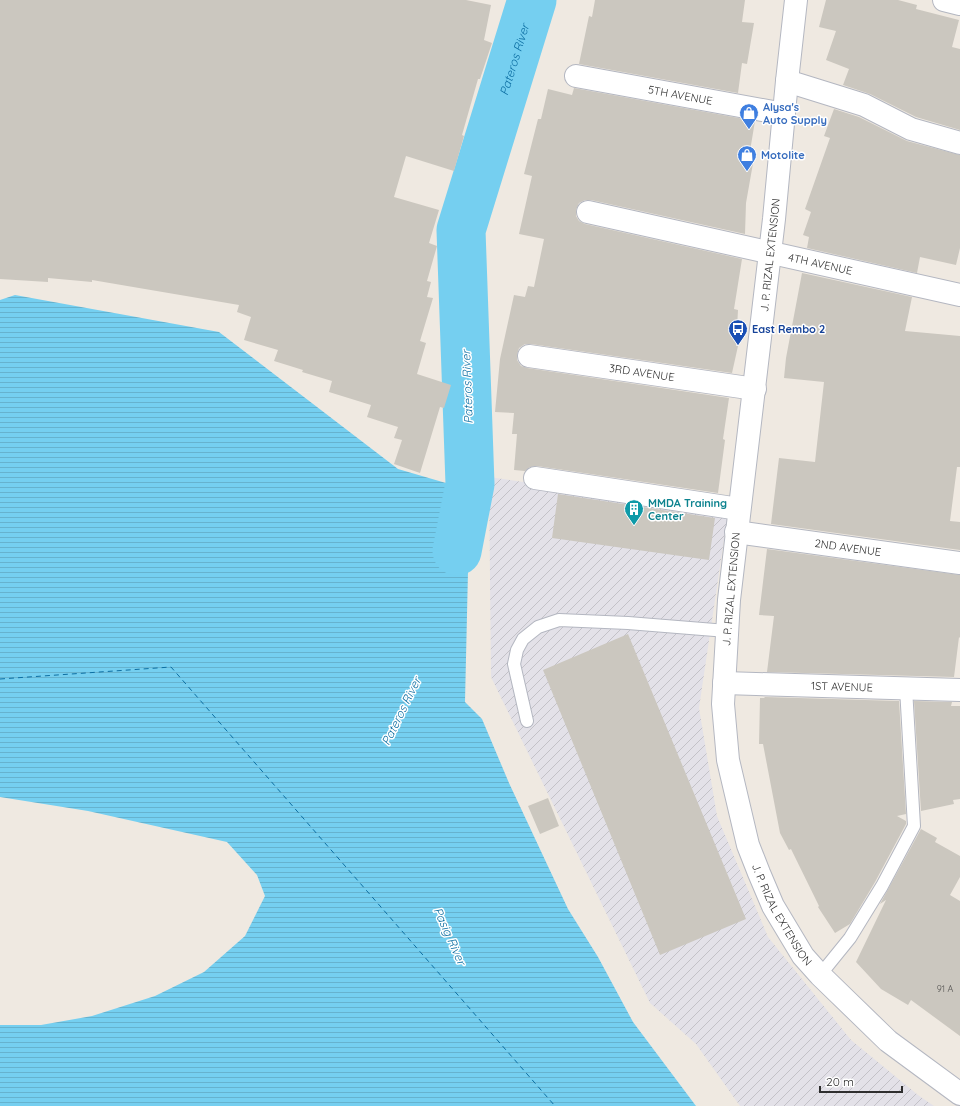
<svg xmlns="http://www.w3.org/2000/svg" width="960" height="1106" viewBox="0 0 960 1106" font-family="Quicksand,sans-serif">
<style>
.industrial{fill:url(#industrial-furrows)}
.water{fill:url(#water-rules)}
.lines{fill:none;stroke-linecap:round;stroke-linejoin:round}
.river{stroke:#75cff0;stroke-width:49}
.ferry{stroke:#0d6fa3;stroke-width:1;stroke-dasharray:5 4;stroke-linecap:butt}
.building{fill:#cbc7bf}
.lane-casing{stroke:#b4b7c1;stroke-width:14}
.street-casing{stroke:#b4b7c1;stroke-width:24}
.secondary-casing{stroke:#b4b7c1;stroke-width:24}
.lane{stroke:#fff;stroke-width:12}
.street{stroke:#fff;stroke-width:22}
.secondary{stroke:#fff;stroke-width:22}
.labels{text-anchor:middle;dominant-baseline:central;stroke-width:3;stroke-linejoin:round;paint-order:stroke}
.number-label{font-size:9px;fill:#555452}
.street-label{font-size:11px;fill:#2e2e2e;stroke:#fff}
.shop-label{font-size:11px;font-weight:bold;fill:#366cbe;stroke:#fff;text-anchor:start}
.transit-label{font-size:11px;font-weight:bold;fill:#164399;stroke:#fff;text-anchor:start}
.culture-label{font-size:11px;font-weight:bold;fill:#0d838f;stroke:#fff;text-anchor:start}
.water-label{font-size:12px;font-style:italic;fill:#0d6fa3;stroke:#fff}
</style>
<defs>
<pattern id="industrial-furrows" width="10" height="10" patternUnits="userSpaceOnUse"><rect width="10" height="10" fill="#e3e1e8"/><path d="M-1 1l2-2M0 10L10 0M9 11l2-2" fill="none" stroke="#c3c1c7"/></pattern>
<pattern id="water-rules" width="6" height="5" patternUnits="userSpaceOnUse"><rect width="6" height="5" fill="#75cff0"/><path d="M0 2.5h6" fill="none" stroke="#66b2ce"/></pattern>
</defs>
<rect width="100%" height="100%" fill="#efe9e1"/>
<!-- industrial -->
<path class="industrial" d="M 489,477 L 728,512 L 699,708 L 717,816 L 768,937 L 851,1040 L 918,1095 L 934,1106 L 740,1106 L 696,1044 L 650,1003 L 491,677 Z"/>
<!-- water -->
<path class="water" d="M 15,295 L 219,332 L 398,469 L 463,488 L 470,484 L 465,702 L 482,719 L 509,783 L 568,909 L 598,957 L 633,1022 L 696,1106 L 0,1106 L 0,1025 L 41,1025 L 92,1016 L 155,996 L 204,972 L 245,936 L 265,896 L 257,875 L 227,842 L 88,811 L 0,797 L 0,300 Z"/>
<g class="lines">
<!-- river -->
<path class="river" id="s1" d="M 457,551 L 470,484 L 461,230 L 532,0"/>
<!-- ferry -->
<path class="ferry" d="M 0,679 L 171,667 L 555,1106"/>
</g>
<!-- building -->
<path class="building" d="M 0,0 L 466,0 L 491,5 L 484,40 L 492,43 L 480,79 L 478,79 L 462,135 L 464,136 L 454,171 L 406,156 L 394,197 L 439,210 L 429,243 L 437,246 L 427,281 L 431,282 L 427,297 L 433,298 L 420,341 L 426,343 L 417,374 L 451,385 L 444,408 L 440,407 L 420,473 L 394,464 L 402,440 L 394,438 L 398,427 L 367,417 L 371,405 L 329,392 L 332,381 L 302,372 L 303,370 L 274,361 L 278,350 L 244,340 L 251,317 L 237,312 L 239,305 L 92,280 L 92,282 L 48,278 L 48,282 L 0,279 Z
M 595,0 L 745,0 L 742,22 L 754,23 L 747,64 L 742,63 L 738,93 L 579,64 L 589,16 L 592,17 Z
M 826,0 L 898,0 L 917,5 L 916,9 L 959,20 L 952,47 L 960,49 L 960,130 L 916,117 L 870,94 L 843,85 L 849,69 L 826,60 L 836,31 L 819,27 Z
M 574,88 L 755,121 L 750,151 L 755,152 L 746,203 L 745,234 L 591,200 L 585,200 L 579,203 L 576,210 L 576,216 L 579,221 L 585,224 L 742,259 L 734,309 L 738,310 L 736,346 L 738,346 L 732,373 L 531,344 L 525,344 L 519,348 L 517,355 L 517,360 L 521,366 L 527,368 L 729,398 L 723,439 L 725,440 L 718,493 L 537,466 L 530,467 L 525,471 L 514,470 L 517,434 L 512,434 L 514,413 L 495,412 L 500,359 L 514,295 L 525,297 L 528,286 L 534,287 L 544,239 L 519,234 L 532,176 L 524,174 L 538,119 L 541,119 L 548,89 L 572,95 Z
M 834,109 L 859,117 L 907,141 L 960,155 L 960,248 L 956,265 L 920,257 L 917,273 L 807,248 L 809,237 L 803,235 L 811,212 L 805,209 L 830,138 L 824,136 Z
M 802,273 L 912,297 L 905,331 L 960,336 L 960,467 L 957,467 L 950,521 L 960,522 L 960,550 L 771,524 L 779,458 L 815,462 L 824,382 L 784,378 L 786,358 Z
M 558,494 L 715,518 L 709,560 L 552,538 Z
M 767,549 L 960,575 L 960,638 L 959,637 L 954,677 L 767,672 L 774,616 L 759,615 Z
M 628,634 L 746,919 L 660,955 L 543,670 Z
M 765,697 L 899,701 L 906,814 L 897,816 L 906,821 L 906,824 L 875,882 L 850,924 L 835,933 L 818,907 L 819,906 L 791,849 L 789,850 L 780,833 L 763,744 L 759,744 L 760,698 L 764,698 Z
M 914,701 L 952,702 L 951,706 L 960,706 L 960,799 L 953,800 L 954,804 L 921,811 Z
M 548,798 L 559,826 L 540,834 L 528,806 Z
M 921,829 L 937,838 L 935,842 L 960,856 L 960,877 L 950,895 L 960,901 L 960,1036 L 911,1000 L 908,1005 L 881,989 L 856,962 L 886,900 L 880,904 Z"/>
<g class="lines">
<defs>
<path id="lane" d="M 527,721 L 514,664 L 517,650 L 523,639 L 538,627 L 559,620 L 628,623 L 727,631
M 820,975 L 850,938 L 882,886 L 914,826 L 906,688"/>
<g id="street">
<path d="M 944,0 L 960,4"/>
<path id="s2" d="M 576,76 L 784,114"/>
<path d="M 787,81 L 864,105 L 911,129 L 960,143"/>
<path id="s3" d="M 588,212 L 960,295"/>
<path id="s4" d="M 529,356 L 755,389"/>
<path d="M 535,478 L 739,509"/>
<path id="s5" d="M 736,532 L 960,563"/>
<path id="s6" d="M 724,683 L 960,690"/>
</g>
<g id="secondary">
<path id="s7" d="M 796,0 L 787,81 L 774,219 L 729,600 L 723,704 L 728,760 L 748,845 L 759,873 L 773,906 L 803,956 L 820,975 L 888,1041 L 960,1094"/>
</g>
</defs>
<!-- lane casing -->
<use href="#lane" class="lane-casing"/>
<!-- street casing -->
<use href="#street" class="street-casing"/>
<!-- secondary casing -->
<use href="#secondary" class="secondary-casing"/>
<!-- lane -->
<use href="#lane" class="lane"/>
<!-- street -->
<use href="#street" class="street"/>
<!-- secondary -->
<use href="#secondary" class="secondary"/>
</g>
<!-- icons -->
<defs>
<symbol id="shop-pin" viewBox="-11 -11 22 30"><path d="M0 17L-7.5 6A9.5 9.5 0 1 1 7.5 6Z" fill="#3f7fe0" stroke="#fff"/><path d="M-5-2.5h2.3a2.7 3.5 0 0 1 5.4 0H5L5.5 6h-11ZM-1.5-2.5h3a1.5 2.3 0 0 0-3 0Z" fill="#fff"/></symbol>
<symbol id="bus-pin" viewBox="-11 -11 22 30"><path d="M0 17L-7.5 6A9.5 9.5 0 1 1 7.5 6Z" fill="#1a4fb4" stroke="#fff"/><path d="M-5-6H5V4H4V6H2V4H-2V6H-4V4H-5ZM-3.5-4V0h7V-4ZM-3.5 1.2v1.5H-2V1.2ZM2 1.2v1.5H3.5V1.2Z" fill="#fff"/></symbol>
<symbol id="building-pin" viewBox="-11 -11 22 30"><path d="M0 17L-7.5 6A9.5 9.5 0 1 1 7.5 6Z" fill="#0f9aa8" stroke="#fff"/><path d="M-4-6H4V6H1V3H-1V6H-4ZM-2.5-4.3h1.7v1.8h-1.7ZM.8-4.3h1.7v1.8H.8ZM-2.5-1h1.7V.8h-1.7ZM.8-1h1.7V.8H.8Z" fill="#fff"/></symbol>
</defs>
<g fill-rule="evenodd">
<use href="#shop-pin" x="738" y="102" width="22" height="30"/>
<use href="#shop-pin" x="736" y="144" width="22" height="30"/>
<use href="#bus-pin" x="727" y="318" width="22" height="30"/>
<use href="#building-pin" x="623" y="498" width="22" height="30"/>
</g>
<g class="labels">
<!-- number labels -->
<g class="number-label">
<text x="945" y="988">91 A</text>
</g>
<!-- street labels -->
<g class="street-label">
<text stroke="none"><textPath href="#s2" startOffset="106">5TH AVENUE</textPath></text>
<text transform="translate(770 255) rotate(-84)">J. P. RIZAL EXTENSION</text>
<text stroke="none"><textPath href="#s3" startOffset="238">4TH AVENUE</textPath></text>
<text stroke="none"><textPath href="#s4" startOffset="114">3RD AVENUE</textPath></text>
<text stroke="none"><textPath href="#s5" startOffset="113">2ND AVENUE</textPath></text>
<text transform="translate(731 589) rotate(-85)">J. P. RIZAL EXTENSION</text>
<text stroke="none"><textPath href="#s6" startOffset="118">1ST AVENUE</textPath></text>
<text stroke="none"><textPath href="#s7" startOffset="929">J. P. RIZAL EXTENSION</textPath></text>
</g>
<!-- shop labels -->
<g class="shop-label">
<text x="763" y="107">Alysa's<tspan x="763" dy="13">Auto Supply</tspan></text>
<text x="761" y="155">Motolite</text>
</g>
<!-- transit labels -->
<g class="transit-label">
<text x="752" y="329">East Rembo 2</text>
</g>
<!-- culture labels -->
<g class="culture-label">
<text x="648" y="503">MMDA Training<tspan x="648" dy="13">Center</tspan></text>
</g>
<!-- water labels -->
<g class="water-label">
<text stroke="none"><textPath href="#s1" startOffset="501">Pateros River</textPath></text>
<text transform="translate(467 387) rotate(-92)">Pateros River</text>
<text transform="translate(401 711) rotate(-64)">Pateros River</text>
<text transform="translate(450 936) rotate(66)">Pasig River</text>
</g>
</g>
<!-- scale -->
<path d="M820 1086v6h82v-6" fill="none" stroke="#2e2e2e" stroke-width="2"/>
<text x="826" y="1086" font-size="12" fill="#2e2e2e" stroke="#ffffff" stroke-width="3" paint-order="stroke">20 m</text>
</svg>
